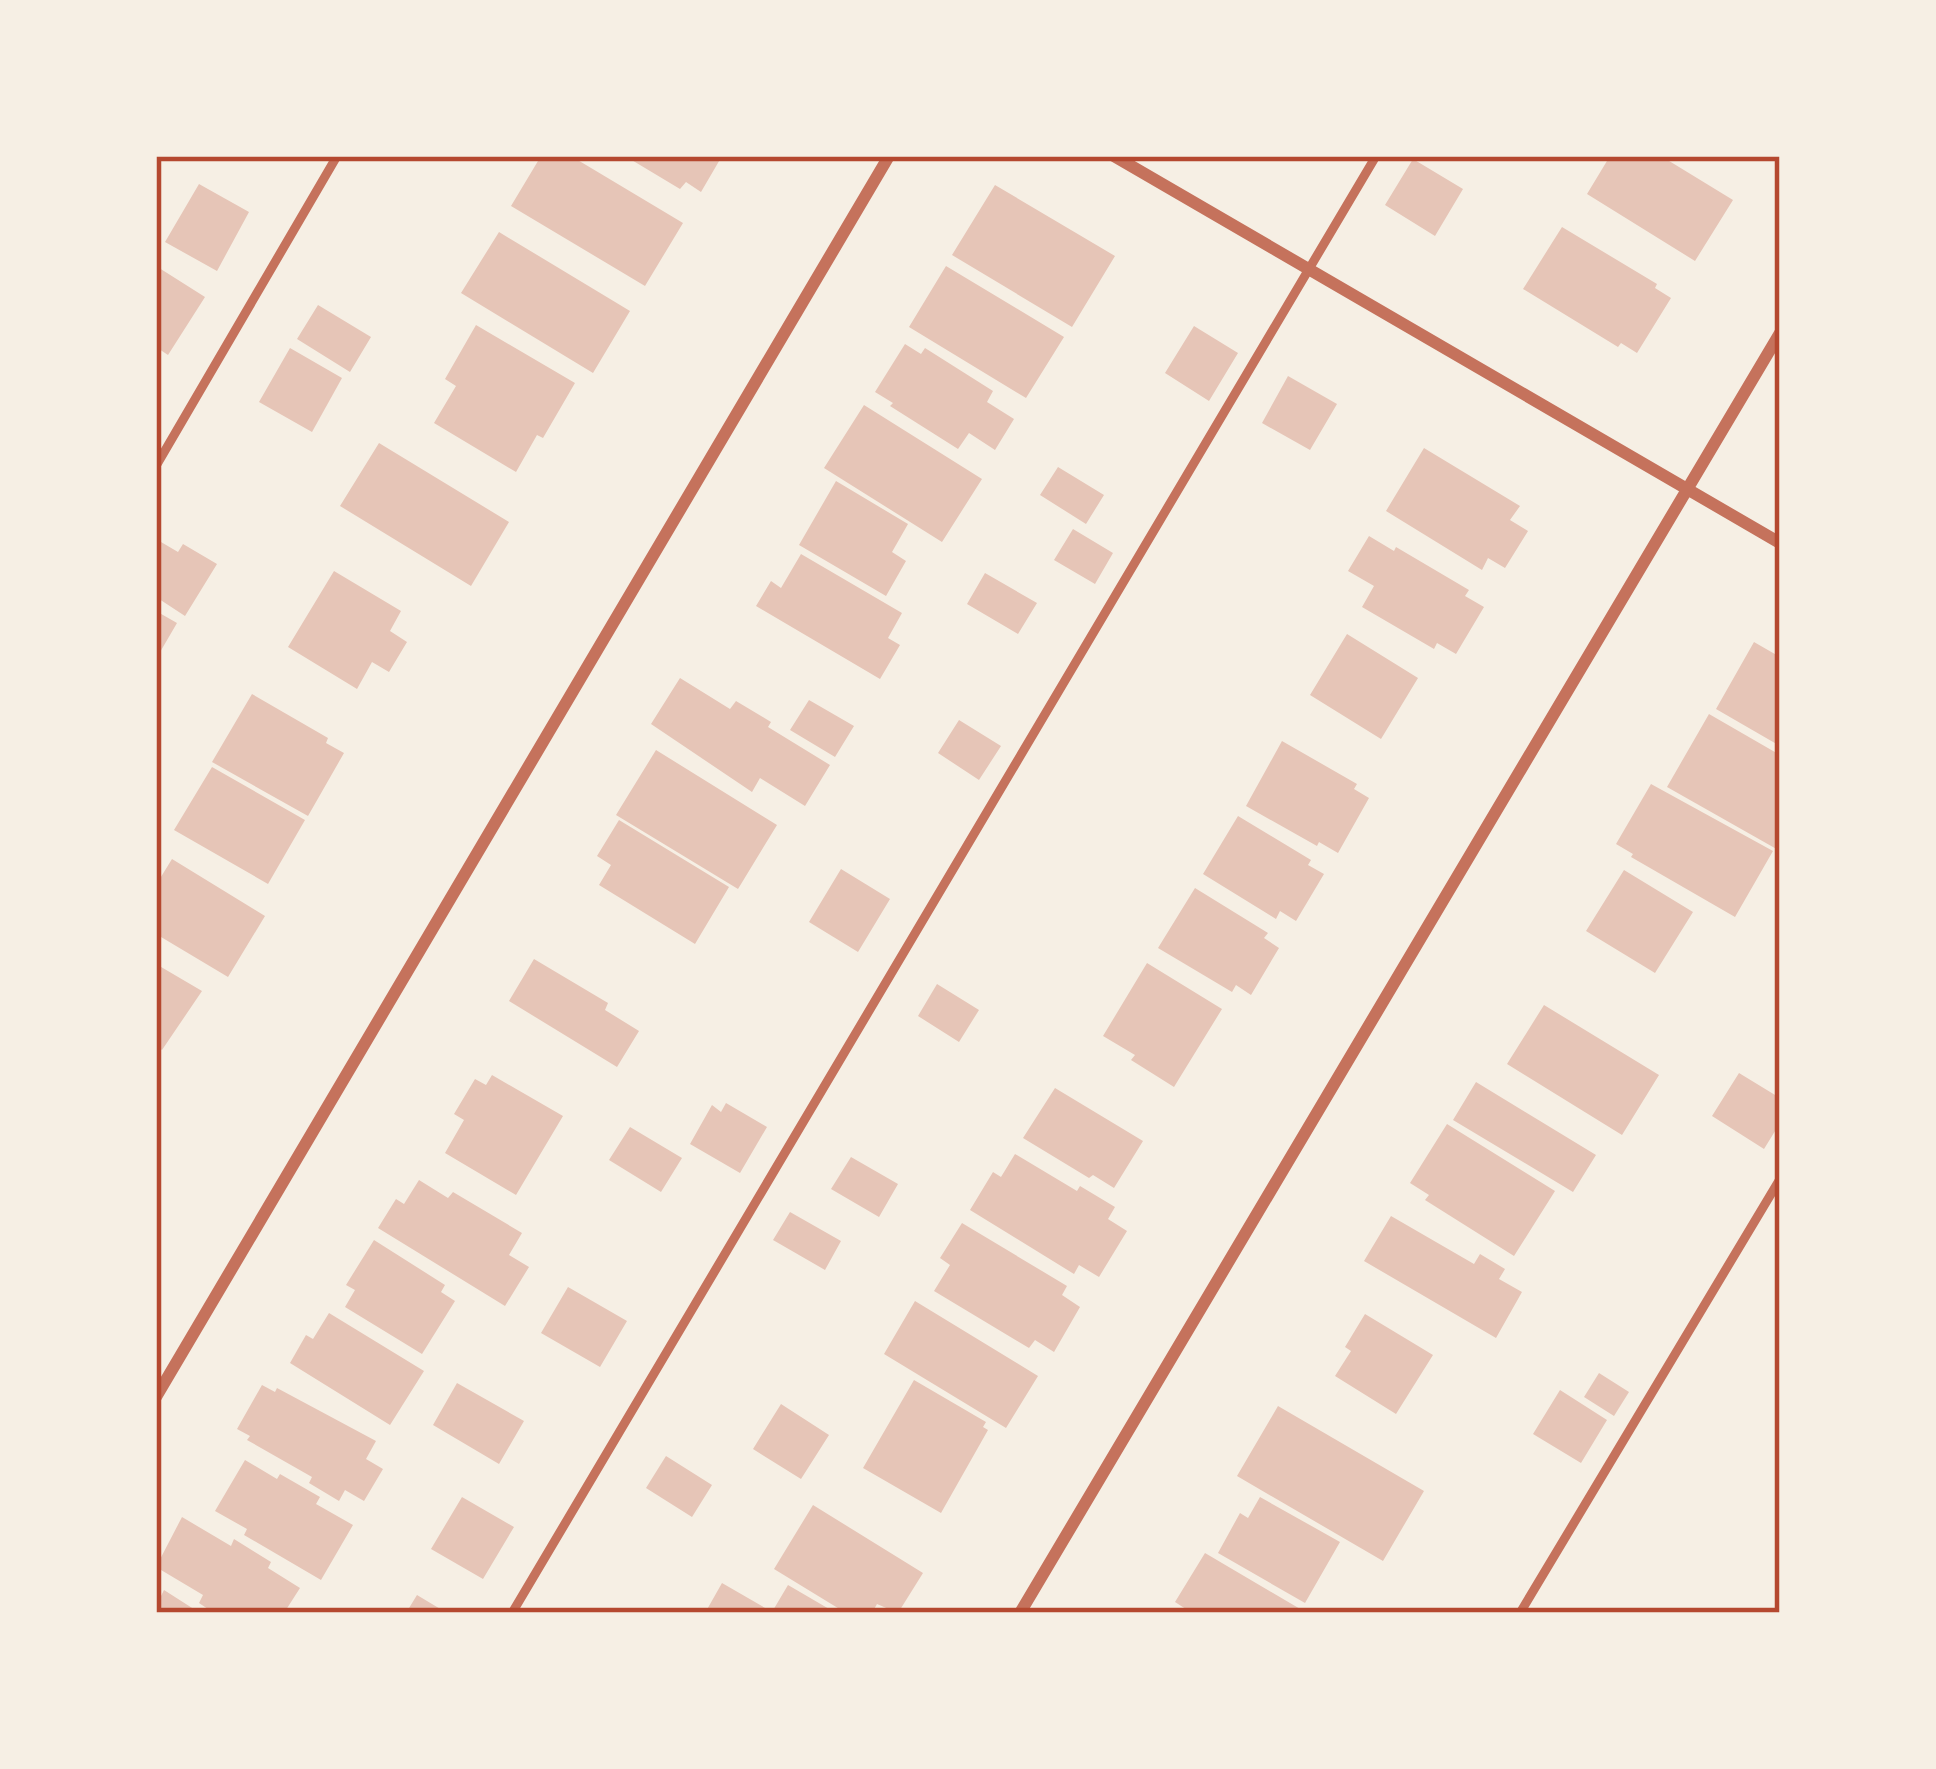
<svg xmlns="http://www.w3.org/2000/svg" width="1936" height="1769" viewBox="0 0 1936 1769" font-family="Ubuntu,sans-serif">
<style>
.building{fill:#e6c5b7}
.lines{fill:none;stroke-linecap:round;stroke-linejoin:round}
.service{stroke:#c5725c;stroke-width:9}
.minor{stroke:#c5725c;stroke-width:12}
.neatline{fill:none;stroke:#b5482f;stroke-width:4.5}
</style>
<rect width="100%" height="100%" fill="#f6efe4"/>
<!-- building -->
<path class="building" d="M 541,156 L 571,156 L 683,223 L 645,286 L 511,206 Z
M 625,156 L 722,156 L 701,192 L 686,182 L 680,189 Z
M 1610,156 L 1661,156 L 1733,200 L 1695,261 L 1587,194 Z
M 1413,159 L 1463,189 L 1435,236 L 1385,205 Z
M 199,184 L 249,212 L 217,271 L 165,242 Z
M 995,185 L 1115,256 L 1072,327 L 952,255 Z
M 1562,227 L 1657,284 L 1655,288 L 1671,298 L 1637,353 L 1621,343 L 1618,347 L 1523,289 Z
M 499,232 L 630,311 L 593,373 L 461,293 Z
M 156,266 L 205,297 L 168,355 L 156,347 Z
M 946,266 L 1064,337 L 1026,398 L 909,327 Z
M 318,305 L 371,337 L 350,372 L 297,339 Z
M 476,325 L 575,383 L 543,438 L 537,435 L 516,472 L 434,423 L 456,386 L 445,379 Z
M 1194,326 L 1238,353 L 1209,401 L 1165,373 Z
M 905,344 L 921,354 L 925,348 L 993,391 L 987,402 L 1014,419 L 995,450 L 969,433 L 958,449 L 890,406 L 893,403 L 875,392 Z
M 290,348 L 342,378 L 312,432 L 259,402 Z
M 1288,376 L 1337,404 L 1310,450 L 1262,423 Z
M 864,405 L 982,479 L 942,542 L 824,468 Z
M 379,443 L 509,522 L 471,586 L 340,506 Z
M 1424,448 L 1520,506 L 1510,520 L 1528,531 L 1505,568 L 1488,558 L 1482,570 L 1386,511 Z
M 1058,467 L 1104,495 L 1086,524 L 1040,495 Z
M 836,481 L 908,524 L 892,552 L 906,561 L 886,596 L 799,545 Z
M 1073,529 L 1113,553 L 1095,584 L 1054,560 Z
M 1369,536 L 1394,551 L 1396,547 L 1469,590 L 1465,596 L 1484,607 L 1456,654 L 1437,643 L 1434,649 L 1362,607 L 1374,586 L 1348,571 Z
M 161,542 L 178,552 L 183,544 L 217,564 L 185,616 L 156,597 L 156,551 Z
M 801,554 L 902,613 L 888,638 L 900,645 L 880,679 L 756,606 L 771,581 L 781,588 Z
M 334,571 L 401,611 L 390,631 L 407,642 L 389,672 L 372,662 L 357,689 L 288,647 Z
M 985,573 L 1037,603 L 1018,634 L 967,604 Z
M 156,611 L 177,623 L 156,659 Z
M 1347,634 L 1418,678 L 1381,739 L 1310,695 Z
M 1754,642 L 1780,657 L 1780,746 L 1716,709 Z
M 680,678 L 730,709 L 736,701 L 771,722 L 768,727 L 830,765 L 805,806 L 760,778 L 752,792 L 651,724 Z
M 252,694 L 328,738 L 326,743 L 344,753 L 308,816 L 212,762 Z
M 809,700 L 854,726 L 835,757 L 790,730 Z
M 1709,714 L 1780,755 L 1780,851 L 1667,787 Z
M 959,720 L 1001,746 L 979,780 L 938,753 Z
M 1282,741 L 1357,784 L 1354,789 L 1369,798 L 1338,853 L 1319,842 L 1317,846 L 1246,806 Z
M 656,750 L 777,825 L 738,889 L 616,815 Z
M 212,767 L 305,820 L 268,884 L 174,830 Z
M 1651,784 L 1773,851 L 1735,917 L 1631,857 L 1633,854 L 1616,844 Z
M 1238,816 L 1311,860 L 1308,865 L 1324,874 L 1296,921 L 1280,911 L 1276,919 L 1203,874 Z
M 619,820 L 729,887 L 695,944 L 599,885 L 611,865 L 597,856 Z
M 172,859 L 265,916 L 228,977 L 156,934 L 156,885 Z
M 841,869 L 890,899 L 858,952 L 809,922 Z
M 1624,870 L 1693,912 L 1655,973 L 1586,931 Z
M 1195,888 L 1268,933 L 1264,938 L 1279,948 L 1251,995 L 1236,985 L 1232,992 L 1158,948 Z
M 534,959 L 608,1003 L 605,1010 L 639,1031 L 617,1067 L 509,1001 Z
M 1147,963 L 1222,1009 L 1174,1087 L 1131,1060 L 1135,1055 L 1103,1036 Z
M 156,964 L 202,991 L 162,1050 L 156,1046 Z
M 937,984 L 979,1010 L 959,1042 L 918,1016 Z
M 1544,1005 L 1659,1075 L 1622,1135 L 1507,1064 Z
M 1739,1073 L 1780,1098 L 1780,1123 L 1764,1149 L 1712,1116 Z
M 492,1075 L 563,1116 L 516,1195 L 445,1153 L 464,1120 L 454,1114 L 475,1079 L 486,1085 Z
M 1476,1082 L 1596,1155 L 1573,1192 L 1453,1120 Z
M 1055,1088 L 1143,1141 L 1114,1188 L 1093,1175 L 1089,1178 L 1023,1138 Z
M 726,1103 L 767,1127 L 740,1173 L 690,1144 L 712,1105 L 721,1112 Z
M 1447,1124 L 1555,1191 L 1514,1256 L 1425,1200 L 1429,1195 L 1410,1183 Z
M 630,1127 L 682,1158 L 661,1192 L 609,1160 Z
M 1015,1154 L 1077,1191 L 1080,1186 L 1115,1207 L 1108,1219 L 1127,1231 L 1099,1277 L 1079,1265 L 1074,1274 L 970,1210 L 993,1172 L 1001,1177 Z
M 851,1157 L 898,1184 L 879,1217 L 831,1189 Z
M 419,1180 L 448,1198 L 453,1192 L 522,1233 L 509,1255 L 529,1267 L 505,1306 L 378,1228 L 396,1199 L 404,1204 Z
M 790,1212 L 841,1241 L 825,1270 L 773,1240 Z
M 1391,1216 L 1474,1264 L 1480,1254 L 1505,1269 L 1499,1279 L 1522,1292 L 1496,1338 L 1364,1261 Z
M 962,1223 L 1067,1286 L 1062,1295 L 1080,1307 L 1054,1352 L 1035,1340 L 1029,1348 L 934,1291 L 950,1265 L 940,1258 Z
M 374,1240 L 445,1285 L 441,1292 L 455,1301 L 422,1354 L 345,1307 L 355,1290 L 346,1285 Z
M 568,1287 L 627,1321 L 600,1367 L 541,1333 Z
M 915,1301 L 1038,1376 L 1006,1428 L 884,1354 Z
M 329,1313 L 424,1371 L 390,1425 L 290,1363 L 306,1335 L 313,1339 Z
M 1365,1314 L 1433,1355 L 1396,1414 L 1335,1376 L 1351,1351 L 1345,1347 Z
M 1599,1373 L 1629,1392 L 1614,1416 L 1584,1397 Z
M 914,1380 L 986,1422 L 983,1427 L 988,1430 L 941,1513 L 863,1468 Z
M 457,1383 L 524,1421 L 499,1464 L 433,1425 Z
M 262,1385 L 275,1392 L 277,1388 L 376,1441 L 366,1459 L 383,1469 L 364,1501 L 345,1490 L 339,1501 L 309,1483 L 312,1477 L 247,1440 L 250,1436 L 237,1429 Z
M 1560,1390 L 1607,1420 L 1581,1463 L 1533,1434 Z
M 781,1404 L 829,1435 L 801,1479 L 753,1449 Z
M 1278,1406 L 1424,1491 L 1383,1561 L 1237,1476 Z
M 666,1456 L 712,1485 L 692,1517 L 646,1488 Z
M 245,1460 L 277,1479 L 280,1474 L 320,1497 L 316,1504 L 353,1525 L 321,1580 L 244,1535 L 247,1529 L 215,1511 Z
M 462,1497 L 514,1527 L 483,1579 L 431,1549 Z
M 1260,1497 L 1340,1542 L 1305,1603 L 1218,1553 L 1240,1513 L 1248,1518 Z
M 813,1505 L 923,1573 L 898,1613 L 877,1604 L 872,1613 L 846,1613 L 774,1569 Z
M 182,1517 L 231,1546 L 234,1539 L 271,1562 L 268,1568 L 300,1588 L 284,1613 L 214,1613 L 199,1603 L 203,1595 L 156,1567 Z
M 1205,1553 L 1307,1613 L 1192,1613 L 1175,1602 Z
M 722,1583 L 772,1612 L 788,1585 L 836,1613 L 705,1613 Z
M 164,1590 L 200,1613 L 156,1613 L 156,1592 L 161,1596 Z
M 417,1595 L 447,1613 L 406,1613 Z"/>
<g class="lines">
<!-- service -->
<path class="service" d="M 156,466 L 337,156
M 512,1613 L 1376,156
M 1520,1613 L 1780,1179"/>
<!-- minor -->
<path class="minor" d="M 1114,156 L 1780,543
M 156,1397 L 889,156
M 1020,1613 L 1780,333"/>
</g>
<!-- border -->
<rect width="1936" height="1769" fill="none" stroke="#f6efe4" stroke-width="318"/>
<rect x="159" y="159" width="1618" height="1451" class="neatline"/>
</svg>
